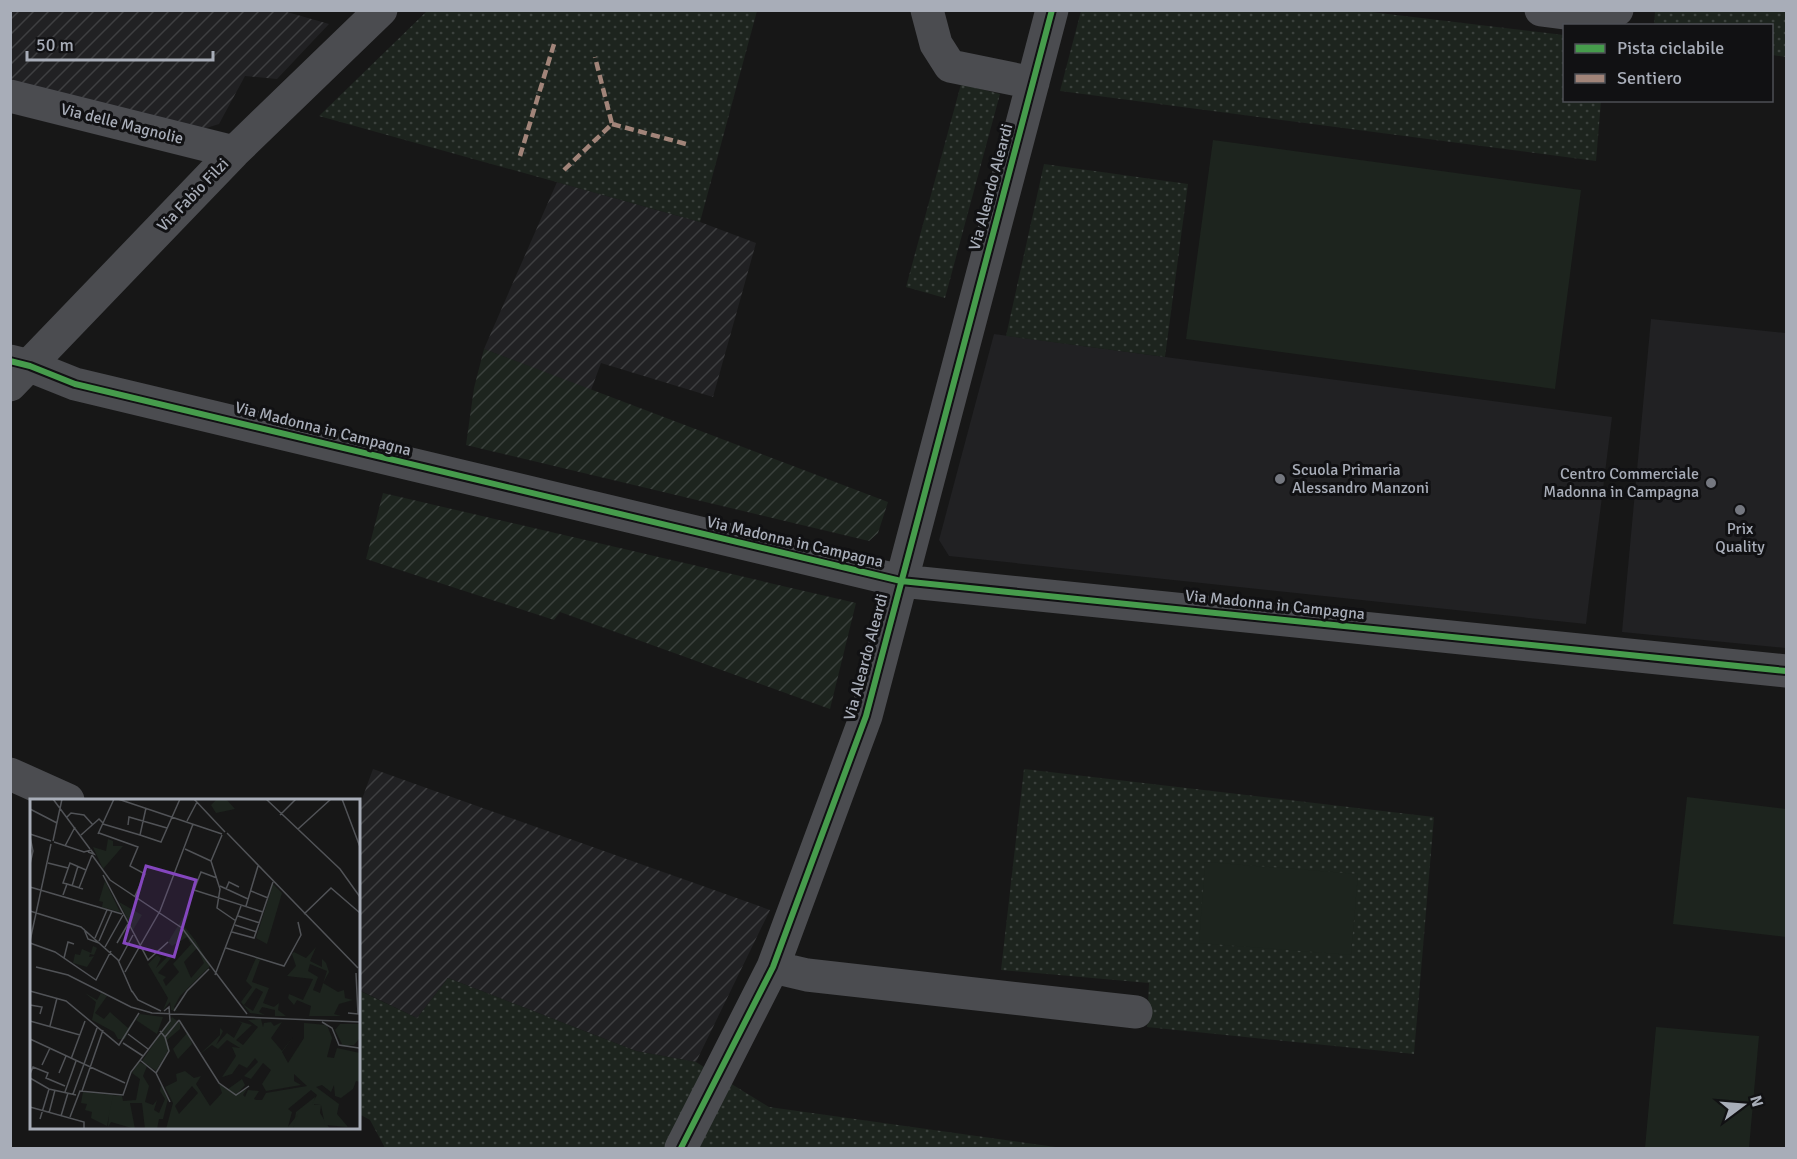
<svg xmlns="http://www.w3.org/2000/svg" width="1797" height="1159" viewBox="0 0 1797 1159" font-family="Signika,sans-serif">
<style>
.built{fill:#212123}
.industrial{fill:url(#industrial-furrows)}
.grass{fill:url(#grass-dots)}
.garden{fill:url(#garden-furrows)}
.pitch{fill:#1d241e}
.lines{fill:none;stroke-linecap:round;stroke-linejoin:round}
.minor{stroke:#4b4c50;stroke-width:33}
.quiet{stroke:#a18479;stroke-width:4.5;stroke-dasharray:9 4.5;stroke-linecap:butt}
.cycleway-casing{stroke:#111113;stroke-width:10}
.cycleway{stroke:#469c4c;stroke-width:6}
.poi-dot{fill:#757880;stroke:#111113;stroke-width:2}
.labels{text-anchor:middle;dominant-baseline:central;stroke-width:6;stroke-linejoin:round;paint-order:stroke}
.street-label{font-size:16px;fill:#a8adb8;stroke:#111113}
.poi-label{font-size:16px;fill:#a8adb8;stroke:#111113;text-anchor:start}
.inset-road{fill:none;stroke:#515357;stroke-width:1.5}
.view{fill:#8446be;fill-opacity:0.15;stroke:#8446be;stroke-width:3}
.inset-edge{fill:none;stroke:#a8adb8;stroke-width:3}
</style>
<defs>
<pattern id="industrial-furrows" width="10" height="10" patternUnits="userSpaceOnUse" patternTransform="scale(1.5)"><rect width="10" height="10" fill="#212123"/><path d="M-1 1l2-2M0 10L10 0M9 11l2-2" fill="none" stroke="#3e3f41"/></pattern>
<pattern id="grass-dots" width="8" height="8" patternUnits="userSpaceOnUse" patternTransform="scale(1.5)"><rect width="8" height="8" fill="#1d241e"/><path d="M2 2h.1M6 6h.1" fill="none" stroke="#3b413d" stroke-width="1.8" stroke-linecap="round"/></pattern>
<pattern id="garden-furrows" width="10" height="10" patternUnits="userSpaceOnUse" patternTransform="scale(1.5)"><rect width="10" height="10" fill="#1d241e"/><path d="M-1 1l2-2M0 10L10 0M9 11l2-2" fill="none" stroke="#3b413d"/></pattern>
</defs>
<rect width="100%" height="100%" fill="#171717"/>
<!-- built -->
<path class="built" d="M 1651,319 L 1786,333 L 1786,648 L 1622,632 Z
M 994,334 L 1612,417 L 1586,624 L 949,556 L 939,540 Z"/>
<!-- industrial -->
<path class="industrial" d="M 280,10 L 329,24 L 277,79 L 245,76 L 219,124 L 203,129 L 11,82 L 11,11 Z
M 557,182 L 700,222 L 756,243 L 713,397 L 601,363 L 591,390 L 484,349 Z
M 373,769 L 770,910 L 696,1062 L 636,1051 L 448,978 L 417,1018 L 359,990 L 358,810 Z"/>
<!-- grass -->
<path class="grass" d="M 427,11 L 757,11 L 700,222 L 319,116 Z
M 1363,11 L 1564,35 L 1564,100 L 1601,101 L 1596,161 L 1060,91 L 1081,11 Z
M 1655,11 L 1786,11 L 1786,57 L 1772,55 L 1772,26 L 1654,25 Z
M 961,84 L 1000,94 L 945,298 L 906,287 Z
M 1044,164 L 1188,184 L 1165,357 L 1006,336 Z
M 1024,769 L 1434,817 L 1414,1054 L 1147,1027 L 1149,983 L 1001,970 Z
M 448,978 L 636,1051 L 696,1062 L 769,1107 L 1063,1148 L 385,1148 L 370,1120 L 359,1114 L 358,990 L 417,1018 Z"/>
<!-- garden -->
<path class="garden" d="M 484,349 L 888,502 L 878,533 L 869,541 L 466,445 L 474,388 Z
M 383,493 L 856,603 L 830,709 L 560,612 L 554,620 L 366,559 Z"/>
<!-- pitch -->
<path class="pitch" d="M 1213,140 L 1581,190 L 1555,389 L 1186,339 Z
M 1687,797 L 1786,809 L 1786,937 L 1673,924 Z
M 1205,862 L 1358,874 L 1351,955 L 1199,943 Z
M 1656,1027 L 1759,1036 L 1749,1148 L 1645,1148 Z"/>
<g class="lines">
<!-- minor -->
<path class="minor" d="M 927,10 L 936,44 L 950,66 L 1033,83
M 1541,10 L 1603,18 L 1617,10
M 10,96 L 234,152
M 10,361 L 30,366 L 75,384 L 901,581 L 1786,671
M 10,385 L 234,152 L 381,10
M 10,774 L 68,800
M 773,967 L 807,975 L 1136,1012
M 681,1148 L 773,967 L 866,716 L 1052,10"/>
<!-- quiet -->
<path class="quiet" d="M 612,124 L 686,144
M 520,156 L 554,44
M 564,170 L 612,124 L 595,57"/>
<defs>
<path id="cycleway" d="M 10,361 L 30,366 L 75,384 L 901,581 L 1786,671
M 681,1148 L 773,967 L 866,716 L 1052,10"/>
</defs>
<!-- cycleway casing -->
<use href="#cycleway" class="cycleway-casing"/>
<!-- cycleway -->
<use href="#cycleway" class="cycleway"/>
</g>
<!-- markers -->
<g class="poi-dot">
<circle cx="1280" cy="479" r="6"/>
<circle cx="1711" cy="483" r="6"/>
<circle cx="1740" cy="510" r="6"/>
</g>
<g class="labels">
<!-- street labels -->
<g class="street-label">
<text transform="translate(122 124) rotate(14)">Via delle Magnolie</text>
<text transform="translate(991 187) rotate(-75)">Via Aleardo Aleardi</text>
<text transform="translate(193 195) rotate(-46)">Via Fabio Filzi</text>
<text transform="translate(323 429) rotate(14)">Via Madonna in Campagna</text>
<text transform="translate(795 542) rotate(13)">Via Madonna in Campagna</text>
<text transform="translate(1275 605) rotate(6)">Via Madonna in Campagna</text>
<text transform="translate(866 657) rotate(-75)">Via Aleardo Aleardi</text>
</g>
<!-- poi labels -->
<g class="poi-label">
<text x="1292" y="470">Scuola Primaria<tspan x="1292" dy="18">Alessandro Manzoni</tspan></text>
<text x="1699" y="474" text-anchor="end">Centro Commerciale<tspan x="1699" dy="18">Madonna in Campagna</tspan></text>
<text x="1740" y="529" text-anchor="middle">Prix<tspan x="1740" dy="18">Quality</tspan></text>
</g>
</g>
<!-- overview -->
<g transform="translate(30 799)">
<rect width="330" height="330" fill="#171717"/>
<path d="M 187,0 L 196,0 L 205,10 L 186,14 L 181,6 ZM 75,82 L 77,86 L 90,113 L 72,108 L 73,103 L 69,102 ZM 243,85 L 252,94 L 237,145 L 226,139 ZM 89,103 L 112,116 L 103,131 ZM 157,112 L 160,114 L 154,127 L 165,141 L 161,145 L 157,138 L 142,147 L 138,143 ZM 110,215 L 133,218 L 127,235 L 106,221 ZM 285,298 L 284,306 L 291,306 L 290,314 L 300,330 L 305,330 L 263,330 L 266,313 Z" fill="#1d241e"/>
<path d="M 78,40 L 83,42 L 83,47 L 93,47 L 73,70 L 63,48 L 76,52 ZM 165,141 L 180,167 L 150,197 L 144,208 L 147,212 L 141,211 L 140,203 L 133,211 L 138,199 L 118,165 L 127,156 L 131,159 L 126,169 L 138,157 L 141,159 L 128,174 L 136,178 L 133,181 L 136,187 L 149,173 L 143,165 ZM 167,149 L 174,164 L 161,179 L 154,163 ZM 286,148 L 280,162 L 292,168 L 292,160 L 296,164 L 299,173 L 293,184 L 308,193 L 314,191 L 315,199 L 323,201 L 309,205 L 304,215 L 311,217 L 279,217 L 281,207 L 267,201 L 264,206 L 258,199 L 259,195 L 273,201 L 283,180 L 257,177 L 266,167 L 262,155 L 264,153 L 276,159 ZM 280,165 L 297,172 L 290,194 L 283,191 L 288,178 L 278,172 ZM 226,159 L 230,161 L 222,183 L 239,189 L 233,204 L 244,208 L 249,204 L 248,211 L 256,217 L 245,217 L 245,211 L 232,208 L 229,213 L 235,216 L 220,214 L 211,203 L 222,188 L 216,182 ZM 226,189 L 233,193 L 223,212 L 214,206 ZM 55,194 L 67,201 L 71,194 L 77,197 L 65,214 L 74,220 L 80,213 L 98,229 L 103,222 L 95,240 L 88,240 L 84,233 L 62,221 L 66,203 ZM 142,218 L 150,224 L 150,230 L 137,241 L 139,250 L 126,272 L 112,262 ZM 231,220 L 233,228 L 234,224 L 241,223 L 244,227 L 252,223 L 241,239 L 252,252 L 263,238 L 252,253 L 258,264 L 274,239 L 274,224 L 297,226 L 302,239 L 297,258 L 304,259 L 307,249 L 330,254 L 330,283 L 326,282 L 323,290 L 311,299 L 305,297 L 304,286 L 301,293 L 292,286 L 286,288 L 309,305 L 307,315 L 318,328 L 295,326 L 291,306 L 282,305 L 287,296 L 281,291 L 258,310 L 262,313 L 258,328 L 268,315 L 263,330 L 136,330 L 143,304 L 135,288 L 147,282 L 146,275 L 155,272 L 164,279 L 171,277 L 166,285 L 180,307 L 192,294 L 189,285 L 198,290 L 212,280 L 215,286 L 208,294 L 217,290 L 213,296 L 215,298 L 218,291 L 229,292 L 224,300 L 226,301 L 232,301 L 236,294 L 277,287 L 264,275 L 264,282 L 271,286 L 236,292 L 232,285 L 241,271 L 233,264 L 221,280 L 214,277 L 228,263 L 225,259 L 217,269 L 209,265 L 202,275 L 192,278 L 206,257 L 202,248 L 210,249 L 197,241 L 188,250 L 182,246 L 170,255 L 190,236 L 190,229 L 193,232 L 186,246 L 197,234 L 204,239 L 212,224 L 208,222 L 222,226 L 206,241 L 213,246 L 228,228 L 218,221 ZM 162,287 L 168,294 L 149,315 L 145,307 ZM 310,225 L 330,225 L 329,240 L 324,246 L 313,247 L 305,231 ZM 158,233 L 162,245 L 148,260 L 143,250 ZM 109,263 L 117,267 L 113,277 L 119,287 L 115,303 L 123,306 L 127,301 L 124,311 L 129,314 L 135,300 L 130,292 L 131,286 L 138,300 L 133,320 L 129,320 L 127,330 L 115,330 L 112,304 L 100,304 L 105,330 L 81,323 L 78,328 L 80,296 L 92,297 L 93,302 L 106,301 L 110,280 L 102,274 Z" fill="#1d241e" fill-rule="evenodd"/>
<path d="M 63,147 L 67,149 L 64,156 L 60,155 L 59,158 L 64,157 L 57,168 L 43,164 L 45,155 L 50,156 L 52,150 L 61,154 ZM 53,293 L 83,296 L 77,327 L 61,319 L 62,313 L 55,311 L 57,305 L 51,304 Z" fill="#1d241e"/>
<path class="inset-road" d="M 23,0 L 60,50M 88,0 L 192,35M 164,0 L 195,33M 236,0 L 310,70 L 330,98M 312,0 L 330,48M 0,10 L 27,24M 250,16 L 266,0M 37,18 L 41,14 L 54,16 L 63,26M 157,22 L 167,3M 73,25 L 110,36 L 116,9M 98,26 L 99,18 L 137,29M 268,30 L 301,0M 69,34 L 108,48 L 100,67 L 115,75 L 105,97M 197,34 L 328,169M 0,35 L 21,42M 68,35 L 84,0M 51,36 L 69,20 L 73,24M 110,36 L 131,43 L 150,0M 192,36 L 181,62 L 190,90 L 187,109 L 206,122M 0,38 L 3,52 L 0,65M 23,42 L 32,0M 24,43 L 54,53 L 61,51 L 64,55 L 58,53M 35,47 L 45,28M 155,50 L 181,62M 62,56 L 80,81 L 152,129 L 217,215M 18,64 L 38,69M 73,76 L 118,161 L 138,143M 187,79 L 171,73 L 164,91 L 233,113M 37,85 L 33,84 L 40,64 L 56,71M 42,87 L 48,67M 190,87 L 218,100M 0,88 L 92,115M 49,89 L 62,56M 196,90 L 199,83 L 209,88M 221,92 L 238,99M 33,96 L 37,85 L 53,90M 216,107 L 228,67M 0,112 L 51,128 L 88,161 L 102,193M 274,115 L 301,89 L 330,114M 208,117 L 230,124M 205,126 L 227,133M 54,130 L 58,140 L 69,144M 202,133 L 224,139 L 243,83M 65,139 L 77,111M 0,142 L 21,45M 69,142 L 82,112M 0,144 L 25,153 L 66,181 L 81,152M 87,144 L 98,125M 75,148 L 93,116M 196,149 L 254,167 L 271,136 L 268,123M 34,159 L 38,143 L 44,145M 89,162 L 103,136M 6,168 L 38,176 L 101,208 L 122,214 L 330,223M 95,173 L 130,112 L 163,25M 185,176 L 211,107M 0,192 L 36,202 L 89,246 L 109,214M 102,192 L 108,201 L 131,212M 0,206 L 12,208 L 10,215M 144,212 L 157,192 L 179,170M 318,214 L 328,215 L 326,174M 149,221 L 189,284 L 206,296 L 219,287M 0,222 L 50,236M 292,223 L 302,229 L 309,246 L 329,249M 20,227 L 27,199M 130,232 L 135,238 L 149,221M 98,235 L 118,250M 0,240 L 95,284M 93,244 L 113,257M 41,260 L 55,222M 110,261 L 126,274 L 140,303M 54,265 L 67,229M 12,266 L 20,249M 29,274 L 36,257M 126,274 L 139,252 L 135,238M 0,275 L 3,268 L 18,274 L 16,279 L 35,287M 0,279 L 19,290 L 46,296M 52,292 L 73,231M 35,293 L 46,262M 43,295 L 54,265M 0,308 L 54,323 L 54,330M 19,314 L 25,291M 31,317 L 38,294M 40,318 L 50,292 L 93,296 L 101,273 L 140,222 L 139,208 L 134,212M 10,320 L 19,290"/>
<path class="view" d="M 116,67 L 166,81 L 144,158 L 94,144 Z"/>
<rect width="330" height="330" class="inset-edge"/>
</g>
<!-- border -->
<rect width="1797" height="1159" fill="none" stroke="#a8adb8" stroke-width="24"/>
<!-- legend -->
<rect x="1563" y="24" width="210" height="78" fill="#111113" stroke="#4d4f55" stroke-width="1.5"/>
<rect x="1575" y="44" width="30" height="9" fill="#469c4c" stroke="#4d4f55" stroke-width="1.5"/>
<text x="1617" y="54" font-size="18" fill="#a8adb8">Pista ciclabile</text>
<rect x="1575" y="74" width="30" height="9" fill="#a18479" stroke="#4d4f55" stroke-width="1.5"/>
<text x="1617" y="84" font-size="18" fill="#a8adb8">Sentiero</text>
<!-- north arrow -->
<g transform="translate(1743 1105) rotate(74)" stroke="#111113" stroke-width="4.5" paint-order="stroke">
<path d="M0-4.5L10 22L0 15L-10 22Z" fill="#a8adb8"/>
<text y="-9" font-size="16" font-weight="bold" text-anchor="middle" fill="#a8adb8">N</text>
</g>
<!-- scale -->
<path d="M27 51v9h186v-9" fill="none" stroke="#a8adb8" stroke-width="3"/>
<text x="36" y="51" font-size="18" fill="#a8adb8" stroke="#111113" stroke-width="4.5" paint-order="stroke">50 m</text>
</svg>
